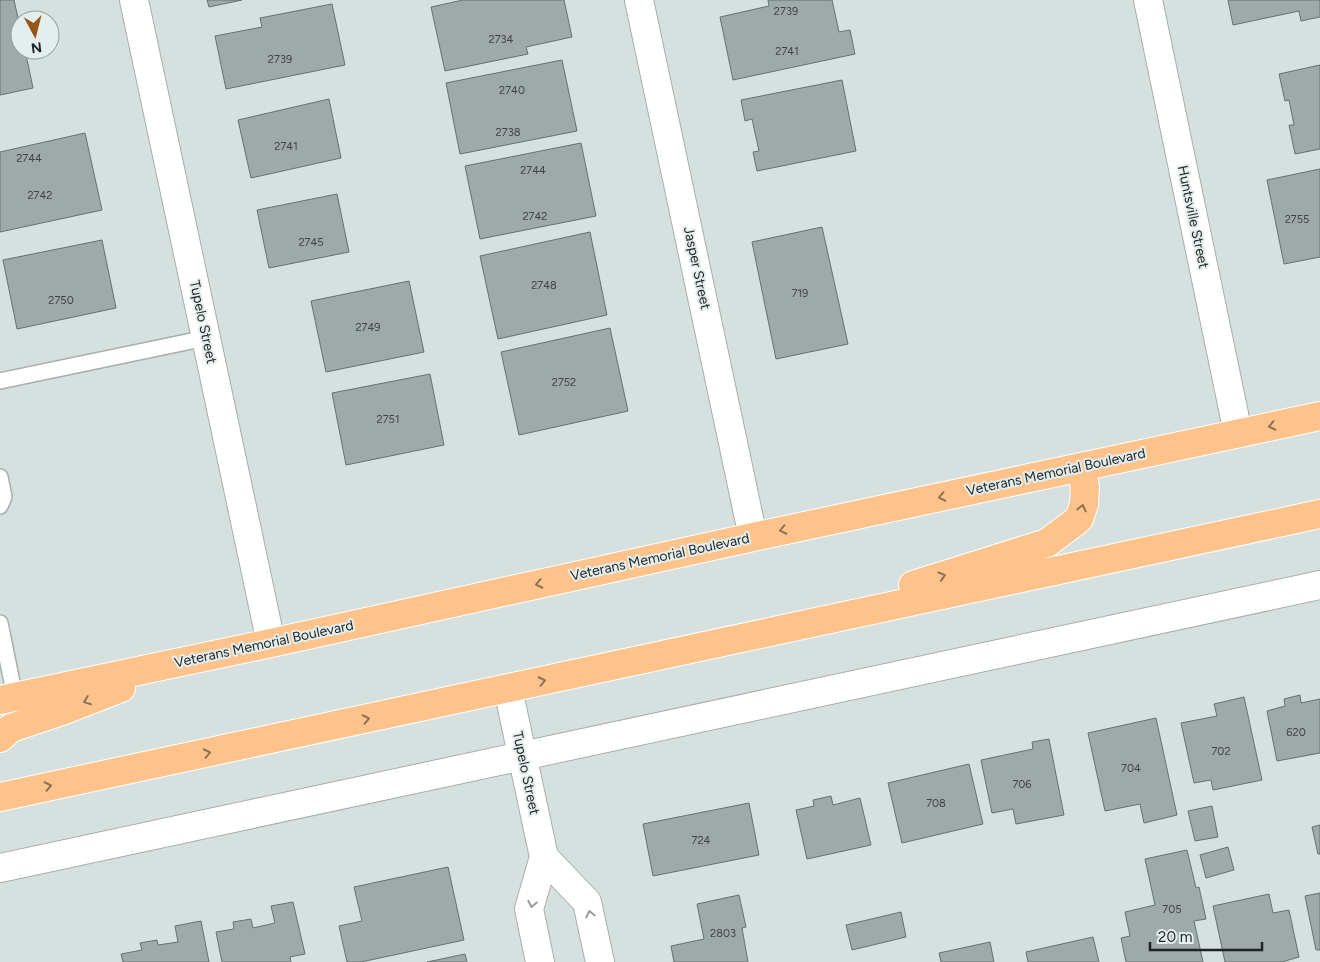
<svg xmlns="http://www.w3.org/2000/svg" width="1320" height="962" viewBox="0 0 1320 962" font-family="Figtree,sans-serif">
<style>
.building{fill:#9fa9a8;stroke:#67706f}
.lines{fill:none;stroke-linecap:round;stroke-linejoin:round}
.lane-casing{stroke:#a5afae;stroke-width:18}
.street-casing{stroke:#a5afae;stroke-width:30}
.primary-casing{stroke:#fff;stroke-width:30}
.lane{stroke:#fff;stroke-width:15}
.street{stroke:#fff;stroke-width:28}
.primary{stroke:#fec28b;stroke-width:28}
.oneway{stroke:#8e7257}
.oneway2{stroke:#9a9c9c}
.labels{text-anchor:middle;dominant-baseline:central;stroke-width:4;stroke-linejoin:round;paint-order:stroke}
.number-label{font-size:11px;fill:#3f4444}
.street-label{font-size:14px;fill:#1f2323;stroke:#e3eeed}
</style>
<rect width="100%" height="100%" fill="#d6e1df"/>
<!-- building -->
<path class="building" d="M 0,0 L 14,0 L 20,27 L 20,50 L 25,50 L 33,88 L 0,95 Z
M 207,0 L 242,0 L 209,7 Z
M 463,0 L 564,0 L 572,37 L 526,47 L 528,54 L 445,71 L 431,7 Z
M 768,0 L 832,0 L 839,32 L 850,30 L 855,54 L 733,80 L 720,17 L 769,6 Z
M 1228,0 L 1320,0 L 1320,17 L 1301,21 L 1299,11 L 1233,25 Z
M 332,4 L 345,65 L 226,89 L 215,36 L 262,27 L 260,18 Z
M 562,60 L 577,131 L 460,154 L 446,83 Z
M 1320,65 L 1320,149 L 1295,154 L 1289,125 L 1294,125 L 1289,100 L 1285,101 L 1279,74 Z
M 842,80 L 856,151 L 757,171 L 753,152 L 759,151 L 752,119 L 745,121 L 741,100 Z
M 329,99 L 341,158 L 251,178 L 238,120 Z
M 85,133 L 102,210 L 0,232 L 0,152 Z
M 581,143 L 596,216 L 480,239 L 465,166 Z
M 1320,169 L 1320,257 L 1284,264 L 1267,180 Z
M 337,194 L 349,252 L 269,268 L 257,210 Z
M 822,227 L 848,344 L 776,359 L 752,242 Z
M 590,232 L 607,315 L 498,339 L 480,256 Z
M 102,240 L 116,308 L 17,329 L 3,260 Z
M 409,281 L 424,352 L 326,372 L 311,301 Z
M 610,328 L 628,411 L 519,435 L 501,352 Z
M 430,374 L 444,445 L 346,465 L 332,393 Z
M 1300,695 L 1301,703 L 1320,699 L 1320,753 L 1277,761 L 1267,711 L 1285,706 L 1284,699 Z
M 1244,697 L 1262,780 L 1213,790 L 1211,780 L 1194,783 L 1181,723 L 1217,716 L 1214,704 Z
M 1156,718 L 1177,815 L 1144,823 L 1140,804 L 1105,811 L 1088,733 Z
M 1049,739 L 1064,815 L 1016,824 L 1013,809 L 992,813 L 981,760 L 1033,749 L 1032,742 Z
M 969,764 L 983,824 L 902,843 L 888,783 Z
M 831,796 L 833,805 L 860,798 L 871,845 L 807,859 L 796,810 L 814,806 L 813,800 Z
M 749,803 L 759,855 L 653,876 L 643,824 Z
M 1212,806 L 1218,837 L 1195,841 L 1188,811 Z
M 1320,825 L 1320,854 L 1318,854 L 1312,827 Z
M 1228,847 L 1234,870 L 1206,878 L 1200,855 Z
M 1187,850 L 1196,888 L 1199,887 L 1206,919 L 1194,921 L 1203,962 L 1126,962 L 1121,938 L 1130,936 L 1125,912 L 1155,905 L 1145,859 Z
M 448,867 L 464,940 L 361,962 L 347,962 L 339,926 L 362,921 L 354,887 Z
M 1320,893 L 1320,950 L 1316,950 L 1305,896 Z
M 1269,894 L 1273,913 L 1289,910 L 1299,957 L 1282,962 L 1225,962 L 1213,906 Z
M 739,895 L 746,927 L 742,928 L 748,962 L 674,962 L 671,946 L 704,939 L 697,904 Z
M 293,902 L 305,954 L 290,957 L 291,962 L 222,962 L 216,932 L 234,929 L 233,922 L 251,919 L 253,928 L 275,923 L 271,906 Z
M 901,912 L 906,937 L 852,950 L 846,925 Z
M 201,921 L 209,962 L 123,962 L 121,954 L 142,950 L 140,943 L 157,940 L 158,945 L 178,942 L 175,926 Z
M 1093,937 L 1099,962 L 1028,962 L 1026,952 Z
M 990,942 L 994,962 L 941,962 L 939,953 Z
M 465,954 L 467,962 L 427,962 Z"/>
<g class="lines">
<defs>
<path id="lane" d="M 0,381 L 206,338
M 0,477 L 4,497 L 0,506
M 0,623 L 15,697"/>
<path id="street" d="M 134,0 L 271,643
M 639,0 L 753,537
M 1148,0 L 1238,433
M 508,689 L 544,857 L 529,909 L 540,962
M 544,857 L 587,902 L 600,962
M 0,868 L 1320,585"/>
<path id="primary" d="M 913,585 L 1047,543 L 1079,519 L 1084,504 L 1085,487 L 1081,467
M 0,700 L 271,643 L 753,537 L 1320,416
M 0,738 L 11,728 L 62,711 L 121,688
M 0,797 L 1320,514"/>
</defs>
<!-- lane casing -->
<use href="#lane" class="lane-casing"/>
<!-- street casing -->
<use href="#street" class="street-casing"/>
<!-- primary casing -->
<use href="#primary" class="primary-casing"/>
<!-- lane -->
<use href="#lane" class="lane"/>
<!-- street -->
<use href="#street" class="street"/>
<!-- primary -->
<use href="#primary" class="primary"/>
</g>
<!-- one-way arrows -->
<defs><path id="oneway-chevron" d="M-2-3.5L2.5 0L-2 3.5" fill="none" stroke-width="1.6" stroke-linecap="round" stroke-linejoin="round" transform="scale(1.25)"/></defs>
<g class="oneway">
<use href="#oneway-chevron" transform="translate(1272 426) rotate(168)"/>
<use href="#oneway-chevron" transform="translate(942 497) rotate(168)"/>
<use href="#oneway-chevron" transform="translate(1082 508) rotate(-77)"/>
<use href="#oneway-chevron" transform="translate(783 530) rotate(168)"/>
<use href="#oneway-chevron" transform="translate(942 576) rotate(-17)"/>
<use href="#oneway-chevron" transform="translate(539 584) rotate(168)"/>
<use href="#oneway-chevron" transform="translate(542 681) rotate(-12)"/>
<use href="#oneway-chevron" transform="translate(87 701) rotate(159)"/>
<use href="#oneway-chevron" transform="translate(366 719) rotate(-12)"/>
<use href="#oneway-chevron" transform="translate(207 753) rotate(-12)"/>
<use href="#oneway-chevron" transform="translate(48 786) rotate(-12)"/>
</g>
<g class="oneway2">
<use href="#oneway-chevron" transform="translate(532 904) rotate(102)"/>
<use href="#oneway-chevron" transform="translate(590 914) rotate(-103)"/>
</g>
<g class="labels">
<!-- number labels -->
<g class="number-label">
<text x="786" y="11">2739</text>
<text x="501" y="39">2734</text>
<text x="787" y="51">2741</text>
<text x="280" y="59">2739</text>
<text x="512" y="90">2740</text>
<text x="508" y="132">2738</text>
<text x="286" y="146">2741</text>
<text x="29" y="158">2744</text>
<text x="533" y="170">2744</text>
<text x="40" y="195">2742</text>
<text x="535" y="216">2742</text>
<text x="1297" y="219">2755</text>
<text x="311" y="242">2745</text>
<text x="544" y="285">2748</text>
<text x="800" y="293">719</text>
<text x="61" y="300">2750</text>
<text x="368" y="327">2749</text>
<text x="564" y="382">2752</text>
<text x="388" y="419">2751</text>
<text x="1296" y="732">620</text>
<text x="1221" y="751">702</text>
<text x="1131" y="768">704</text>
<text x="1022" y="784">706</text>
<text x="936" y="803">708</text>
<text x="701" y="840">724</text>
<text x="1172" y="909">705</text>
<text x="723" y="933">2803</text>
</g>
<!-- street labels -->
<g class="street-label">
<text transform="translate(1193 217) rotate(78)">Huntsville Street</text>
<text transform="translate(697 268) rotate(78)">Jasper Street</text>
<text transform="translate(203 322) rotate(78)">Tupelo Street</text>
<text transform="translate(1056 472) rotate(-12)">Veterans Memorial Boulevard</text>
<text transform="translate(660 557) rotate(-12)">Veterans Memorial Boulevard</text>
<text transform="translate(264 644) rotate(-12)">Veterans Memorial Boulevard</text>
<text transform="translate(526 773) rotate(78)">Tupelo Street</text>
</g>
</g>
<!-- north arrow -->
<g transform="translate(35 35) rotate(173)"><circle r="24" fill="#e3eeed" stroke="#959d9c"/>
<path d="M0-4L9 19L0 12L-9 19Z" fill="#94561b"/>
<text y="-8" font-size="14" font-weight="bold" text-anchor="middle" fill="#1f2323">N</text>
</g>
<!-- scale -->
<path d="M1150 942v8h112v-8" fill="none" stroke="#1f2323" stroke-width="2.5"/>
<text x="1158" y="942" font-size="15" fill="#1f2323" stroke="#e3eeed" stroke-width="4" paint-order="stroke">20 m</text>
</svg>
